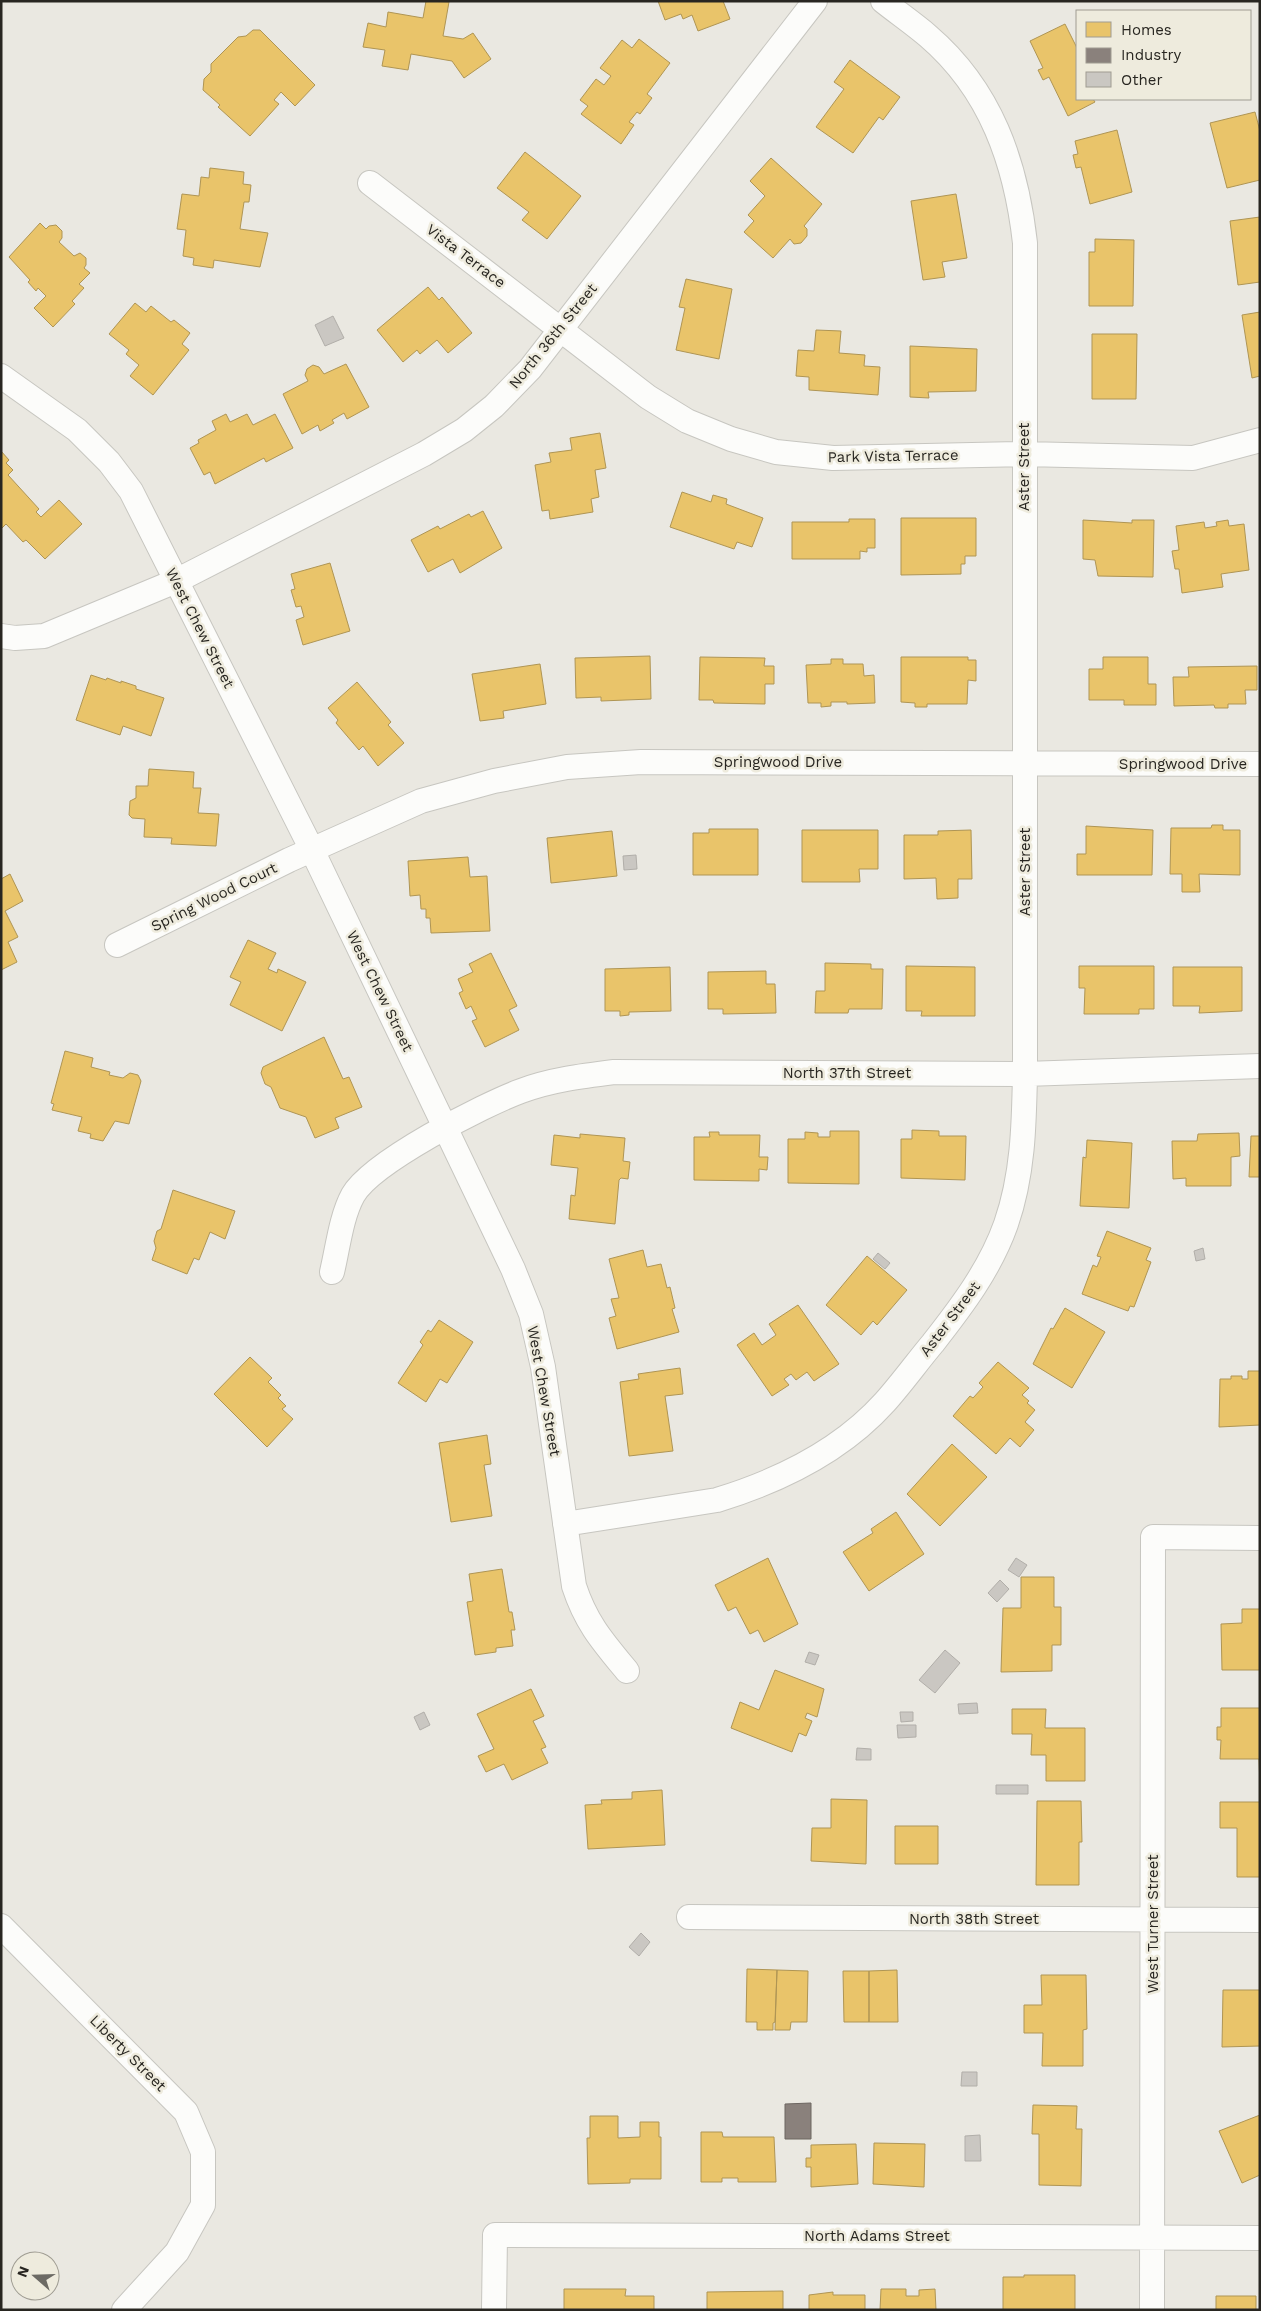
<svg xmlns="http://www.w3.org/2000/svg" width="1261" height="2311" viewBox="0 0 1261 2311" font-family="'Work Sans',sans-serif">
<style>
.homes{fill:#e9c46a;stroke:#af9554}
.industry{fill:#8a817c;stroke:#6d6661}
.building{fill:#cac7c2;stroke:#b1aea9}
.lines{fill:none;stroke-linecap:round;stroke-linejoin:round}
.street-casing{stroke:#c7c6c0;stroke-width:26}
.street{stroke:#fcfcfa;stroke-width:24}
.labels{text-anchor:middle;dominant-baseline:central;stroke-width:5;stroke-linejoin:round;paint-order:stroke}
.street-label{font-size:15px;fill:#282621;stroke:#eeebdd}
</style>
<rect width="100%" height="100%" fill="#eae8e1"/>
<!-- homes -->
<path class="homes" d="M 426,1 L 449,2 L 443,36 L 463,39 L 473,33 L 491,59 L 464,78 L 452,61 L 411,54 L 408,70 L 382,66 L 385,50 L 363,47 L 368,23 L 386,27 L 388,12 L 423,18 Z
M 658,1 L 723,1 L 730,19 L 698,31 L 692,15 L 683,19 L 681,14 L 665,20 Z
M 1065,24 L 1077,48 L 1077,99 L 1093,99 L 1095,102 L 1068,116 L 1049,77 L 1043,80 L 1038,70 L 1043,68 L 1030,41 Z
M 253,30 L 260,30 L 315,85 L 295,106 L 281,92 L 274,100 L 279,104 L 250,136 L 218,107 L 220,105 L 203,90 L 204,79 L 211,72 L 211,64 L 238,37 L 246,36 Z
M 639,39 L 670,63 L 647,94 L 652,98 L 640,114 L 637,112 L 629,122 L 634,125 L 621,144 L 581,114 L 588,106 L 580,100 L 596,79 L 604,85 L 611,76 L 600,68 L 622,40 L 632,48 Z
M 850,60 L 900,97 L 883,120 L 879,117 L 853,153 L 816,127 L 844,89 L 834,82 Z
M 1255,112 L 1260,131 L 1260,180 L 1227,188 L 1210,123 Z
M 1117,130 L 1132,192 L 1090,204 L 1081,167 L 1076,168 L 1073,155 L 1078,154 L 1075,141 Z
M 525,152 L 581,196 L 547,239 L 522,220 L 529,212 L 497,188 Z
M 771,158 L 822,204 L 804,226 L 807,229 L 807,236 L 801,243 L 794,244 L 790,239 L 773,258 L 744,232 L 754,221 L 748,215 L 765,196 L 750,181 Z
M 210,168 L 244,172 L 243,184 L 251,185 L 249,202 L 244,202 L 240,229 L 268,233 L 260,267 L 214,260 L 213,268 L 193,265 L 194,258 L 183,256 L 186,230 L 177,229 L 182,194 L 199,196 L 201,177 L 209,178 Z
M 956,194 L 967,258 L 942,262 L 945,277 L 923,280 L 911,201 Z
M 1260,217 L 1260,282 L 1238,285 L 1230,221 Z
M 40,223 L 46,229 L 49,226 L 56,225 L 62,231 L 62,238 L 59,242 L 74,256 L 80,253 L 86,258 L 86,265 L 84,268 L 90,273 L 79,284 L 84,288 L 72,301 L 75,304 L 53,327 L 34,308 L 46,296 L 38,288 L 36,291 L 28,282 L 30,280 L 9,257 Z
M 1095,239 L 1134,240 L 1133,306 L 1089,306 L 1089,252 L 1095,252 Z
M 686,279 L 732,289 L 719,359 L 676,350 L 685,308 L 679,307 Z
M 428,287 L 439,300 L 442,297 L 472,333 L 448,353 L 437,340 L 420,354 L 417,350 L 403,362 L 377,330 Z
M 135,303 L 146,312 L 151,306 L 171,322 L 174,320 L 190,333 L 182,344 L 189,350 L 153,395 L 130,376 L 139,365 L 126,354 L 129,350 L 109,334 Z
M 1260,312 L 1260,376 L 1252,378 L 1242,315 Z
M 816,330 L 841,331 L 839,353 L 865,355 L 864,366 L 880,367 L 878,395 L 809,390 L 809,377 L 796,376 L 798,350 L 814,351 Z
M 1092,334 L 1137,334 L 1136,399 L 1092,399 Z
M 910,346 L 977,349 L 976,391 L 928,392 L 929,398 L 910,397 Z
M 346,364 L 369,407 L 347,419 L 344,413 L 332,420 L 334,423 L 320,431 L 318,425 L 302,434 L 283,394 L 308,381 L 305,375 L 307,369 L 313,365 L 319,367 L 324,374 Z
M 226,414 L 230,422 L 247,414 L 253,425 L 275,414 L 293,448 L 266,462 L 264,458 L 215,484 L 210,472 L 204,475 L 190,448 L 199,443 L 198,440 L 216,430 L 212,421 Z
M 600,433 L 606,468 L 595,470 L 599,497 L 591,499 L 593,512 L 550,519 L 549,510 L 542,511 L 535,465 L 551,462 L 549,453 L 572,450 L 570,438 Z
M 1,451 L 9,460 L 6,463 L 13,470 L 8,475 L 39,509 L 36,512 L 41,517 L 59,500 L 82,524 L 45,559 L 26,540 L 23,542 L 6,524 L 1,529 Z
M 682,492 L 711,502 L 713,495 L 727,499 L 726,504 L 763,518 L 752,547 L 737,542 L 734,549 L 670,527 Z
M 483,511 L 502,548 L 460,573 L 453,559 L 428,572 L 411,540 L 438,526 L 440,529 L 469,514 L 471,517 Z
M 901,518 L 976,518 L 976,556 L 965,556 L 965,564 L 961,564 L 961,574 L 901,575 Z
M 849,519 L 875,519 L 875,548 L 867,548 L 867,552 L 860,551 L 860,559 L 792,559 L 792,522 L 849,522 Z
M 1083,520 L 1132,523 L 1132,520 L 1154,520 L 1153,577 L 1098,576 L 1095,560 L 1083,559 Z
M 1228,520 L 1229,526 L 1244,524 L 1249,570 L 1221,574 L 1223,587 L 1182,593 L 1179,569 L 1175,569 L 1172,551 L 1179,550 L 1176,526 L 1204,522 L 1205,528 L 1217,526 L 1216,522 Z
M 330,563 L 350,631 L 303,645 L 296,620 L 304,617 L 301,606 L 296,607 L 291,590 L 295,589 L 291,574 Z
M 650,656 L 651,699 L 601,701 L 601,697 L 576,698 L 575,658 Z
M 700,657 L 765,658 L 764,666 L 774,666 L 774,684 L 765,684 L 765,704 L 714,703 L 713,700 L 699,700 Z
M 901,657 L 968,657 L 968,660 L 976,660 L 976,681 L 968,680 L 967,704 L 927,704 L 927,707 L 915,707 L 915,703 L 901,702 Z
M 1103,657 L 1148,657 L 1148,684 L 1156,684 L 1156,705 L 1124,705 L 1124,700 L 1089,700 L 1089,669 L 1103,669 Z
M 831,659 L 843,659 L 843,664 L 863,664 L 864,676 L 874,675 L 875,703 L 847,704 L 847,702 L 831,702 L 831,706 L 821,707 L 821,703 L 808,703 L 806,665 L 831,664 Z
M 540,664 L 546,704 L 503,711 L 504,718 L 480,721 L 472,674 Z
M 1257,666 L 1257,690 L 1245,690 L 1246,704 L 1228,704 L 1228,708 L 1215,708 L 1214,705 L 1174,706 L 1173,677 L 1189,677 L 1188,667 Z
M 91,675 L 106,680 L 107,678 L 121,683 L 121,681 L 136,686 L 136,689 L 164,698 L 151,736 L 123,726 L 120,735 L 76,720 Z
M 357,682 L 391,722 L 388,725 L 404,743 L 378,766 L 363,746 L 359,750 L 336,723 L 338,720 L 328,708 Z
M 149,769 L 194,772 L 193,788 L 201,788 L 198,813 L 219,814 L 216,846 L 171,844 L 172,838 L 144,837 L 145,819 L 132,818 L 129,815 L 130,801 L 136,798 L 136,786 L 148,786 Z
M 1212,825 L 1223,825 L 1223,830 L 1240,830 L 1240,875 L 1199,874 L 1200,892 L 1182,892 L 1182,874 L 1170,874 L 1171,828 L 1211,828 Z
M 1086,826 L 1153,830 L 1152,875 L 1077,875 L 1077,854 L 1086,854 Z
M 709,829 L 758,829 L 758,875 L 693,875 L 693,833 L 709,833 Z
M 802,830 L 878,830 L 878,869 L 859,869 L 860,882 L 802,882 Z
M 971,830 L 972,879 L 958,879 L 958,898 L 937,899 L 936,878 L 904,879 L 904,835 L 938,835 L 938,831 Z
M 612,831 L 617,876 L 551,883 L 547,838 Z
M 468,857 L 470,877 L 487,876 L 490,931 L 431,933 L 430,918 L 426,918 L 426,909 L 421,909 L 420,895 L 410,896 L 408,861 Z
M 10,874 L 23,901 L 5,911 L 18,937 L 8,942 L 17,962 L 1,970 L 1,879 Z
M 248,940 L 276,953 L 268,969 L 277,973 L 278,969 L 306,982 L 282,1031 L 230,1005 L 241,982 L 230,977 Z
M 491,953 L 517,1006 L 509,1010 L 519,1030 L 485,1047 L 472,1021 L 477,1019 L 471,1006 L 466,1009 L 459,993 L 463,991 L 458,979 L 473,972 L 469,964 Z
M 825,963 L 871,964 L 871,969 L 883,969 L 882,1009 L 849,1009 L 848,1013 L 815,1013 L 816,991 L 825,991 Z
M 906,966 L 975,967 L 975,1016 L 921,1016 L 922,1011 L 906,1011 Z
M 1079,966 L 1154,966 L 1154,1009 L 1139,1009 L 1139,1014 L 1084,1014 L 1085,988 L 1079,988 Z
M 670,967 L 671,1011 L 629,1012 L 629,1015 L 620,1016 L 620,1011 L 605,1011 L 605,969 Z
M 1173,967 L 1242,967 L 1242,1011 L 1199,1013 L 1200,1006 L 1173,1006 Z
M 766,971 L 766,984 L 775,984 L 776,1013 L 723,1014 L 723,1009 L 708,1009 L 708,972 Z
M 324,1037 L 343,1079 L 349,1077 L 362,1107 L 335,1118 L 339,1128 L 315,1138 L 306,1117 L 280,1108 L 271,1087 L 265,1084 L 261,1073 L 263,1067 Z
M 65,1051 L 93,1058 L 91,1067 L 110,1072 L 109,1075 L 123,1078 L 130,1073 L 138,1075 L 141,1081 L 129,1124 L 115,1121 L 103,1141 L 90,1138 L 91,1134 L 78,1131 L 82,1117 L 52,1110 L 54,1104 L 51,1103 Z
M 912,1130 L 939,1131 L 939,1136 L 966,1136 L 965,1180 L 901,1178 L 901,1139 L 912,1139 Z
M 830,1131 L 859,1131 L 859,1184 L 788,1183 L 788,1139 L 805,1139 L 805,1132 L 818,1133 L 818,1137 L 830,1137 Z
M 709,1132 L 719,1132 L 719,1135 L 760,1135 L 759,1157 L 768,1157 L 767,1170 L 759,1169 L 759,1181 L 694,1180 L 694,1137 L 710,1137 Z
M 1239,1133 L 1240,1156 L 1231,1157 L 1231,1186 L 1186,1186 L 1186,1178 L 1173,1179 L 1172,1141 L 1197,1141 L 1198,1134 Z
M 580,1134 L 625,1138 L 623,1161 L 630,1162 L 628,1179 L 621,1178 L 619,1180 L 615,1224 L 569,1219 L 571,1195 L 575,1196 L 578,1168 L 551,1165 L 554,1135 L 580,1138 Z
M 1251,1136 L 1260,1136 L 1260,1177 L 1249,1177 Z
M 1087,1140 L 1132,1143 L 1129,1208 L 1080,1206 L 1083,1157 L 1086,1158 Z
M 173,1190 L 235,1211 L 225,1239 L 210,1232 L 199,1260 L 194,1258 L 187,1274 L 152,1260 L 156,1248 L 154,1241 L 157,1231 L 161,1229 Z
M 1107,1231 L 1151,1248 L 1146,1260 L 1151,1262 L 1134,1307 L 1130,1306 L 1128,1311 L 1082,1294 L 1093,1265 L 1097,1267 L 1101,1257 L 1097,1256 Z
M 643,1250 L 647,1267 L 661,1264 L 667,1288 L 670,1287 L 675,1308 L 672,1309 L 679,1332 L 617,1349 L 609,1318 L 616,1316 L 611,1299 L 619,1298 L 609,1259 Z
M 867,1256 L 907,1290 L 877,1325 L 873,1321 L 861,1335 L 826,1305 Z
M 798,1305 L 839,1364 L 814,1381 L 807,1372 L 796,1380 L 791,1374 L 784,1379 L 789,1385 L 772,1396 L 737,1345 L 754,1333 L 762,1345 L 776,1335 L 769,1324 Z
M 1065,1308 L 1105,1332 L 1072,1388 L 1033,1364 L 1051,1328 L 1053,1329 Z
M 439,1320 L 473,1342 L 447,1383 L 440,1379 L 426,1402 L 398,1383 L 423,1345 L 420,1342 L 428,1330 L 431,1332 Z
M 250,1357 L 272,1378 L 268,1382 L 281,1395 L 278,1398 L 286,1406 L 282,1409 L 293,1419 L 267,1447 L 214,1394 Z
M 998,1362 L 1029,1388 L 1022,1395 L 1029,1401 L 1027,1403 L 1035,1410 L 1025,1422 L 1034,1430 L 1020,1447 L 1010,1438 L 996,1454 L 953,1416 L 970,1396 L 973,1398 L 983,1387 L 979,1383 Z
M 680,1368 L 683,1394 L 665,1396 L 673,1451 L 629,1456 L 620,1382 L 639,1379 L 638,1374 Z
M 1248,1371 L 1260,1371 L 1260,1425 L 1219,1427 L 1220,1379 L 1231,1379 L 1231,1376 L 1242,1376 L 1242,1379 L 1248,1379 Z
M 487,1435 L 491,1464 L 484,1465 L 492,1516 L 451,1522 L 439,1443 Z
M 952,1444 L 987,1477 L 940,1526 L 907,1494 Z
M 896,1512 L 924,1554 L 869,1591 L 843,1552 L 873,1533 L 871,1529 Z
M 768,1558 L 798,1624 L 764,1642 L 758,1630 L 750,1634 L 736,1607 L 728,1611 L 715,1585 Z
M 502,1569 L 509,1612 L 512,1612 L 515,1630 L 511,1630 L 513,1646 L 496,1648 L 496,1652 L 475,1655 L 467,1602 L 473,1601 L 469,1574 Z
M 1021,1577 L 1054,1577 L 1054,1607 L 1061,1607 L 1061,1645 L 1052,1645 L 1052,1671 L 1001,1672 L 1003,1608 L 1021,1608 Z
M 1242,1609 L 1260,1609 L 1260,1670 L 1222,1670 L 1221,1624 L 1242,1623 Z
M 775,1670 L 824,1689 L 817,1717 L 807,1713 L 805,1718 L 812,1721 L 806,1736 L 799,1733 L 792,1752 L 731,1728 L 740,1702 L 759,1710 Z
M 531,1689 L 544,1716 L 533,1721 L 546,1747 L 541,1749 L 548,1763 L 512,1780 L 504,1764 L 486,1772 L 478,1756 L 494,1749 L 477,1714 Z
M 1221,1708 L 1260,1708 L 1260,1786 L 1259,1759 L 1220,1759 L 1221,1740 L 1217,1740 L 1217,1727 L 1221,1727 Z
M 1012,1709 L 1046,1709 L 1045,1728 L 1085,1728 L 1085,1781 L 1046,1781 L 1046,1755 L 1031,1755 L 1032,1734 L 1012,1734 Z
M 662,1790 L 665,1845 L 588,1849 L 585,1805 L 602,1804 L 601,1800 L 632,1799 L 632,1792 Z
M 831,1799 L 867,1800 L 866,1864 L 811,1861 L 812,1828 L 831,1828 Z
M 1037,1801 L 1081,1801 L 1082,1842 L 1079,1842 L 1079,1885 L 1036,1885 Z
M 1220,1802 L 1260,1802 L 1260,1877 L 1237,1877 L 1237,1828 L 1220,1828 Z
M 895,1826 L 938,1826 L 938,1864 L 895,1864 Z
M 747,1969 L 777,1970 L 775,2022 L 773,2023 L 773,2030 L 757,2030 L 757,2022 L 746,2022 Z
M 777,1970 L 808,1971 L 807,2022 L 791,2022 L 790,2030 L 775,2030 Z
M 897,1970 L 898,2022 L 869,2022 L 869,1971 Z
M 843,1971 L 869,1971 L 869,2022 L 844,2022 Z
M 1041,1975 L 1086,1975 L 1087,2029 L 1083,2030 L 1083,2066 L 1042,2066 L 1043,2033 L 1024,2033 L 1024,2005 L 1042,2005 Z
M 1223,1990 L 1260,1990 L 1260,2046 L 1222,2047 Z
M 1033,2105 L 1077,2106 L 1076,2129 L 1082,2129 L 1081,2186 L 1039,2185 L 1039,2134 L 1032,2134 Z
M 1260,2115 L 1260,2175 L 1242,2183 L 1219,2131 Z
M 590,2116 L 618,2116 L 618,2138 L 640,2137 L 640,2122 L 659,2122 L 659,2137 L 661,2137 L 661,2179 L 630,2179 L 630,2183 L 588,2184 L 587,2138 L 590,2138 Z
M 701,2132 L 722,2132 L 723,2137 L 774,2137 L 776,2182 L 738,2182 L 738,2178 L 722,2178 L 722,2182 L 701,2182 Z
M 874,2143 L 925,2144 L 924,2187 L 873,2184 Z
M 856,2144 L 858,2184 L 811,2187 L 811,2167 L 806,2167 L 806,2158 L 811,2158 L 811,2145 Z
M 1024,2275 L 1075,2275 L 1075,2310 L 1003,2310 L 1003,2277 L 1024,2277 Z
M 564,2289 L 626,2289 L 625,2296 L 654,2296 L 654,2310 L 564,2310 Z
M 881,2289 L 906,2289 L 906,2296 L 919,2296 L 919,2290 L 935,2289 L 936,2310 L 880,2310 Z
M 783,2291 L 783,2310 L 707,2310 L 707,2292 Z
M 833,2292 L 833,2295 L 865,2295 L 865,2310 L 809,2310 L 809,2295 Z
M 1216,2296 L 1256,2296 L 1256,2310 L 1216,2310 Z"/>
<!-- industry -->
<path class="industry" d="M 811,2103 L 811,2139 L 785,2139 L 785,2104 Z"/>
<!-- building -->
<path class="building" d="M 333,316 L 344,338 L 325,346 L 315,325 Z
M 636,855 L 637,869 L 624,870 L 623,856 Z
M 1203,1248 L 1205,1259 L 1196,1261 L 1194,1251 Z
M 878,1253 L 890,1263 L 885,1269 L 873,1259 Z
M 1016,1558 L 1027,1565 L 1019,1577 L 1008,1570 Z
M 1000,1580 L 1009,1589 L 997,1602 L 988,1593 Z
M 945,1650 L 960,1663 L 935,1693 L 919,1680 Z
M 809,1652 L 819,1655 L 815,1665 L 805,1662 Z
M 977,1703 L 978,1713 L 959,1714 L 958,1704 Z
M 424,1712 L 430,1725 L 420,1730 L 414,1717 Z
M 900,1712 L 913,1712 L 913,1721 L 901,1722 Z
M 897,1725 L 916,1725 L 916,1737 L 898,1738 Z
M 857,1748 L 871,1749 L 871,1760 L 856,1760 Z
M 996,1785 L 1028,1785 L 1028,1794 L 996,1794 Z
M 641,1933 L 650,1942 L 639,1956 L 629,1947 Z
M 962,2072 L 977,2072 L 977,2086 L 961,2086 Z
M 980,2135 L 981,2161 L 965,2161 L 965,2136 Z"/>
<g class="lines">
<defs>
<path id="street" d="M 370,183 L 648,397 L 687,421 L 731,439 L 776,452 L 833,458 L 1024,454 L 1193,458 L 1260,440
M 1,376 L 77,430 L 109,462 L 131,491 L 312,850 L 513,1269 L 531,1314 L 543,1367 L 574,1586 C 586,1623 603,1642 627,1671
M 1,636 L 15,638 L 44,636 L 176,581 L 424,454 L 464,430 L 494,406 L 530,369 L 815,1
M 117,945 L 289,860 L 421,801 L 494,781 L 567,767 L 641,762 L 1260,764
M 332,1272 C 338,1247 341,1217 353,1195 C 372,1162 483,1105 521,1091 C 550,1080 582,1076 614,1072 L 1025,1074 L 1260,1066
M 565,1524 L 717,1500 C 779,1481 841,1451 885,1402 C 902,1383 917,1362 933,1343 C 962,1306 990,1269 1006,1224 C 1023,1175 1024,1126 1025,1074 L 1025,243 C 1016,163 991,90 928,36 C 914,24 898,13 883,1
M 689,1917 L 1260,1920
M 1,1926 L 186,2112 L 203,2152 L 203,2205 L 177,2252 L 124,2310
M 494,2310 L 495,2235 L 1260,2238
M 1152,2310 L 1153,1537 L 1260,1538"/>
</defs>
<!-- street casing -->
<use href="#street" class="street-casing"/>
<!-- street -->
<use href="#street" class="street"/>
</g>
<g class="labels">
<!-- street labels -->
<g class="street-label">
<text transform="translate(466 256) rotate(37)">Vista Terrace</text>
<text transform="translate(553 336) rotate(-51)">North 36th Street</text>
<text transform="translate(893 456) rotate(-1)">Park Vista Terrace</text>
<text transform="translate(1024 467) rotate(-90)">Aster Street</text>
<text transform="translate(200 628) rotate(63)">West Chew Street</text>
<text x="778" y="762">Springwood Drive</text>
<text x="1183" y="764">Springwood Drive</text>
<text transform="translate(1025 872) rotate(-90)">Aster Street</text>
<text transform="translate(214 897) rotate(-26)">Spring Wood Court</text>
<text transform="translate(380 991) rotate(64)">West Chew Street</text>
<text x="847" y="1073">North 37th Street</text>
<text transform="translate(950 1319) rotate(-53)">Aster Street</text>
<text transform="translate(544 1391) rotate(80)">West Chew Street</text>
<text x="974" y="1919">North 38th Street</text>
<text transform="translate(1153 1924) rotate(-90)">West Turner Street</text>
<text transform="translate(128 2053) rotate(45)">Liberty Street</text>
<text x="877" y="2236">North Adams Street</text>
</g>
</g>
<!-- border -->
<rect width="1261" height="2311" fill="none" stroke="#282621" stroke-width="5"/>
<!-- legend -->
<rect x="1076" y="10" width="175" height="90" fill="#eeebdd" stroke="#9f9c92"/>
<rect x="1086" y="22" width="25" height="15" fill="#e9c46a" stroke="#9f9c92"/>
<text x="1121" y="35" font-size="15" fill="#282621">Homes</text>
<rect x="1086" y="48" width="25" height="15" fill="#8a817c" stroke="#9f9c92"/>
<text x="1121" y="60" font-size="15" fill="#282621">Industry</text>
<rect x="1086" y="72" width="25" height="15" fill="#cac7c2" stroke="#9f9c92"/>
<text x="1121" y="85" font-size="15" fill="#282621">Other</text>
<!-- north arrow -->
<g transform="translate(35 2276) rotate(290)"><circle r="24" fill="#eeebdd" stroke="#9f9c92"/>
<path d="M0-4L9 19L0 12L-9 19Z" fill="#6c6a64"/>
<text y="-8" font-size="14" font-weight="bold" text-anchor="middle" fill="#282621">N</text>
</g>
</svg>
